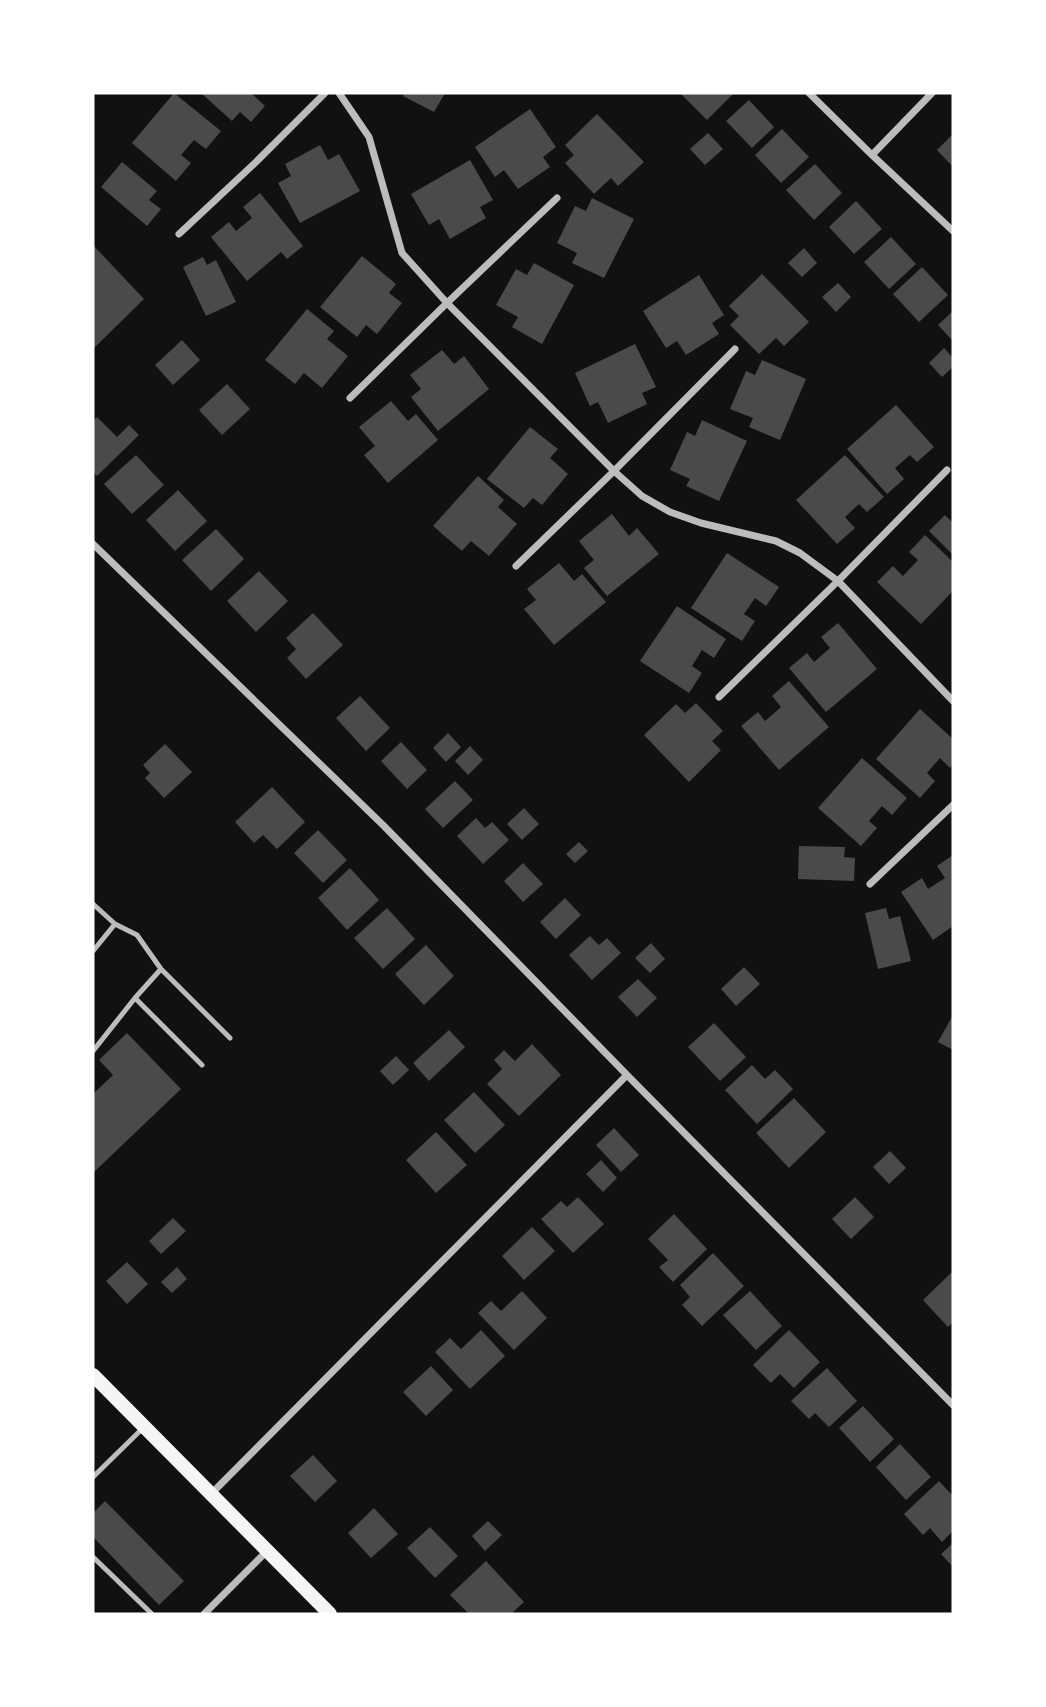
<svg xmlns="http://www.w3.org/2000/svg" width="1046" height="1707" viewBox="0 0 1046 1707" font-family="'Exo 2',sans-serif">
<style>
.building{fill:#4a4a4a}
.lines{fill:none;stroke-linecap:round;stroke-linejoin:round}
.service{stroke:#bcbcbc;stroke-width:5}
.minor{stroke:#bcbcbc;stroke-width:7}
.secondary{stroke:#f5f5f5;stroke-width:14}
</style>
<rect width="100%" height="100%" fill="#111"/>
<!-- building -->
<path class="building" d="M 174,93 L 221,131 L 206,149 L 194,140 L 181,155 L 191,163 L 176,181 L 132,143 Z
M 201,93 L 251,93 L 265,106 L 251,122 L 240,112 L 232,121 Z
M 405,93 L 445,93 L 434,112 L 403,96 Z
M 680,93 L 734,93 L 707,120 Z
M 749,100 L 774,127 L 752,148 L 726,121 Z
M 530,109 L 556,147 L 543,157 L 550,167 L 518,189 L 504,170 L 495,177 L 475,147 Z
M 597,114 L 644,162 L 618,186 L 611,178 L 594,194 L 565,163 L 574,155 L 565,145 Z
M 782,129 L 809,157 L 781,183 L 755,155 Z
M 708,133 L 723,149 L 705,165 L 690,149 Z
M 953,134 L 953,167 L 937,150 Z
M 320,145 L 328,160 L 339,154 L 360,191 L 300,223 L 278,183 L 291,176 L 285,164 Z
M 470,160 L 493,200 L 480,207 L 486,218 L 450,239 L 439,219 L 429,225 L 411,194 Z
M 122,162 L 157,191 L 149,200 L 161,209 L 147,226 L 101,187 Z
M 815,164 L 842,193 L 814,220 L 786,190 Z
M 260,193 L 303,246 L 287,259 L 281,252 L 247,281 L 211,237 L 229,222 L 236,231 L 252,218 L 243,207 Z
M 592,198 L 634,219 L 604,278 L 572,263 L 577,253 L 557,243 L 575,206 L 586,211 Z
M 856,201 L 882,229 L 854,254 L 829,227 Z
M 891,237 L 916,264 L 889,289 L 864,262 Z
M 93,245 L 144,299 L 93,349 Z
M 804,248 L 817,263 L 802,277 L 788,263 Z
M 362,256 L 396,284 L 389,293 L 402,303 L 377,334 L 366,325 L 357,337 L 320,307 Z
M 203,257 L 207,265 L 216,260 L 236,302 L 206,316 L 183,267 Z
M 534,263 L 574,285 L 542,344 L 512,327 L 518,317 L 496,305 L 516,269 L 527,275 Z
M 922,267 L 948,295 L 919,322 L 893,294 Z
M 762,274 L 809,322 L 784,346 L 776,338 L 759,354 L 730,325 L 739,316 L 729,306 Z
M 699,275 L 724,315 L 712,323 L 719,334 L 686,355 L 677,341 L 666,348 L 643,311 Z
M 838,283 L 851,297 L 836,312 L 822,297 Z
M 307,309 L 334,331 L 327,339 L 348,356 L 322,388 L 304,373 L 295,384 L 265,360 Z
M 953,311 L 953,341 L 938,325 Z
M 182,340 L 200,360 L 173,385 L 155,365 Z
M 635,344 L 656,387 L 642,393 L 647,404 L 608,423 L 598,402 L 590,406 L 575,373 Z
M 944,348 L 953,358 L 953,367 L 942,377 L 929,363 Z
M 442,350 L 454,364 L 464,356 L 489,389 L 438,431 L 411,397 L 421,389 L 410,375 Z
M 762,360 L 806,379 L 780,440 L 749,427 L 753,418 L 730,409 L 746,371 L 755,375 Z
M 227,384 L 250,409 L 222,435 L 199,410 Z
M 391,401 L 408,421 L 416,414 L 438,440 L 388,483 L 364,455 L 375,446 L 359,427 Z
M 896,405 L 934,447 L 917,462 L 910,455 L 895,468 L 904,479 L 887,494 L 847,449 Z
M 97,417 L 117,437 L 129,425 L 139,435 L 97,476 L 93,472 L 93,421 Z
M 702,420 L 747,441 L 719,501 L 686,486 L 690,479 L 670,470 L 687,432 L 695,436 Z
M 530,427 L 558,449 L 550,458 L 568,474 L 542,505 L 533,498 L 524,508 L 487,479 Z
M 136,455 L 164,485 L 132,514 L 104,484 Z
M 845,455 L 884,497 L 867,512 L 859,504 L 845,517 L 855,528 L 837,544 L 796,500 Z
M 478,476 L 504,500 L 498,507 L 517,524 L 489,556 L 471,541 L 462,551 L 433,526 Z
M 178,490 L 207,521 L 175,551 L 146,520 Z
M 612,514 L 629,536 L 637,528 L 659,554 L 607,596 L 584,568 L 594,560 L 579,541 Z
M 945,515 L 953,523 L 953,555 L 929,531 Z
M 216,529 L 244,559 L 211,591 L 182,560 Z
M 925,535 L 953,562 L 953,591 L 921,624 L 877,582 L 893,566 L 903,576 L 918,560 L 909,552 Z
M 727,553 L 779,587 L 766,606 L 755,598 L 744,614 L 755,621 L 742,641 L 691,608 Z
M 559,563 L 574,581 L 582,574 L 606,602 L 554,645 L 524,609 L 536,600 L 527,589 Z
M 259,571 L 288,601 L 256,632 L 227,601 Z
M 677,606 L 726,639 L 714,658 L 702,650 L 692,666 L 702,673 L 689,693 L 640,661 Z
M 313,613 L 343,645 L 306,679 L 287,658 L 296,649 L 286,638 Z
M 838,623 L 877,669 L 826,712 L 789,668 L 807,653 L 814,662 L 830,648 L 821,637 Z
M 789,681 L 829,727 L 779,770 L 741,726 L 758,712 L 765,721 L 781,707 L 772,696 Z
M 360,696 L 390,728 L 366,751 L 336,718 Z
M 696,703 L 723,731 L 712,741 L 721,750 L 689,782 L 644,735 L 676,704 L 685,713 Z
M 920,709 L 953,739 L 953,764 L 950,768 L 940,758 L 927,773 L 935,781 L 920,798 L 876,759 Z
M 448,733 L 461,747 L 446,762 L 433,748 Z
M 401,742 L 427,770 L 407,789 L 381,761 Z
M 165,744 L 192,772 L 164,798 L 145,778 L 150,773 L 143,765 Z
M 470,746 L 483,760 L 468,775 L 455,761 Z
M 862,758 L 907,798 L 892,815 L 882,806 L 869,821 L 877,828 L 861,846 L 818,808 Z
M 455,781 L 473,800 L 443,828 L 425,809 Z
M 272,787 L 305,822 L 277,849 L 263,835 L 254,843 L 235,822 Z
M 524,808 L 539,824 L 522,840 L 507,824 Z
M 476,818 L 485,828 L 492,822 L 509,840 L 483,864 L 457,836 Z
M 318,830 L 347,860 L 323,883 L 294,853 Z
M 579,842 L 588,851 L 575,863 L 566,854 Z
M 799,846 L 845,847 L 844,857 L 855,858 L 854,881 L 798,879 Z
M 953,855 L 953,926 L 933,940 L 901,892 L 922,878 L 928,889 L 945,878 L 937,866 Z
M 523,863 L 543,884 L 523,902 L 504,881 Z
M 350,868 L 379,900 L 347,930 L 318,898 Z
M 565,898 L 581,915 L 556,939 L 540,922 Z
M 387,908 L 415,939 L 383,969 L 354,938 Z
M 886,908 L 889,919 L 900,916 L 911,961 L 878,969 L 865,913 Z
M 590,936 L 599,945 L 607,938 L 621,953 L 592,980 L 569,955 Z
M 651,943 L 665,959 L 650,973 L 635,958 Z
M 426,945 L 454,976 L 424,1005 L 395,974 Z
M 744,967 L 760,984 L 736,1006 L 721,989 Z
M 638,979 L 657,998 L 637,1017 L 618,997 Z
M 953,1015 L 953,1050 L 938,1042 Z
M 714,1023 L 746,1057 L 720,1081 L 688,1047 Z
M 449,1030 L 465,1047 L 429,1081 L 413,1063 Z
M 127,1033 L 181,1089 L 93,1173 L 93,1094 L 113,1075 L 99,1060 Z
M 532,1044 L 561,1075 L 519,1116 L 487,1084 L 502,1069 L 494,1060 L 504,1050 L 515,1061 Z
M 396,1056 L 409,1070 L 393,1085 L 380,1071 Z
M 752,1065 L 765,1079 L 775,1070 L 793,1089 L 757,1124 L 725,1090 Z
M 474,1092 L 505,1125 L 475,1153 L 444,1120 Z
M 794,1098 L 826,1132 L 789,1168 L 756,1133 Z
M 614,1128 L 639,1155 L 621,1172 L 596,1145 Z
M 436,1132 L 467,1165 L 436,1193 L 406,1160 Z
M 890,1151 L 906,1168 L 889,1184 L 873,1167 Z
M 601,1160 L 617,1178 L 603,1192 L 586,1174 Z
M 578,1197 L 604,1224 L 573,1253 L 541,1219 L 561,1201 L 567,1207 Z
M 855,1197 L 874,1217 L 851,1239 L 832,1219 Z
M 674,1214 L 707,1249 L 673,1282 L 659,1267 L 668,1260 L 648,1239 Z
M 173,1218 L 186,1231 L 161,1254 L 149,1241 Z
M 532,1227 L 555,1251 L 524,1280 L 502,1256 Z
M 713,1253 L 744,1286 L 702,1326 L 682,1305 L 690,1297 L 680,1285 Z
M 127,1262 L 148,1284 L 127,1304 L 106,1281 Z
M 177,1267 L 187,1279 L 172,1293 L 161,1282 Z
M 953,1271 L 953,1322 L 948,1327 L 923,1300 Z
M 522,1291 L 547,1318 L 514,1350 L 478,1313 L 491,1301 L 501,1311 Z
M 750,1291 L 782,1326 L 756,1350 L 723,1315 Z
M 481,1330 L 505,1356 L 470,1389 L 435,1352 L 450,1338 L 461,1349 Z
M 789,1330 L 820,1362 L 794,1388 L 780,1374 L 771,1383 L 753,1365 Z
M 431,1366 L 453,1390 L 426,1416 L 403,1392 Z
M 827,1368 L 857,1401 L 829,1427 L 815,1413 L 809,1419 L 791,1401 Z
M 863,1406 L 894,1439 L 870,1462 L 839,1428 Z
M 900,1444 L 931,1477 L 906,1500 L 876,1467 Z
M 313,1455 L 337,1481 L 315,1502 L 290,1476 Z
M 939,1481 L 953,1496 L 953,1531 L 942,1542 L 930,1528 L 923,1535 L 904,1514 Z
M 105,1501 L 184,1581 L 159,1605 L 93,1537 L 93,1513 Z
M 374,1508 L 398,1534 L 371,1558 L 348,1533 Z
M 488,1521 L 502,1535 L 485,1551 L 472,1536 Z
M 430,1527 L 458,1556 L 435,1578 L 407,1548 Z
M 953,1543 L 953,1567 L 941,1554 Z
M 486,1561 L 524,1602 L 511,1614 L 469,1614 L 450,1595 Z"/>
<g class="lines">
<!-- service -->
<path class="service" d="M 93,904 L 115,924 L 93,951
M 115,924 L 137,935 L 161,969
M 135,998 L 202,1065
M 93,1051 L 135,998 L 161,969 L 230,1038
M 93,1477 L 143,1428
M 93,1557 L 152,1614"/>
<!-- minor -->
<path class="minor" d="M 339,93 L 369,137 L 402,253 L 447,303 L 614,471 L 642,496 L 670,512 L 701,523 L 776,541 L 800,553 L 838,581 L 953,701
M 809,93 L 872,155 L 953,231
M 872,155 L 932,93
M 179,234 L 256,162 L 325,93
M 350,398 L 447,303 L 557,198
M 93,544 L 384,826 L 627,1075 L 953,1405
M 516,566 L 614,471 L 735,349
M 719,697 L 838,581 L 947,470
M 870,884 L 953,805
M 211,1494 L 627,1075
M 204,1614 L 267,1551"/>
<!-- secondary -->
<path class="secondary" d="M 93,1375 L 330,1614"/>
</g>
<!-- border -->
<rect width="1046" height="1707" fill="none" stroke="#ffffff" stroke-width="189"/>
</svg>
